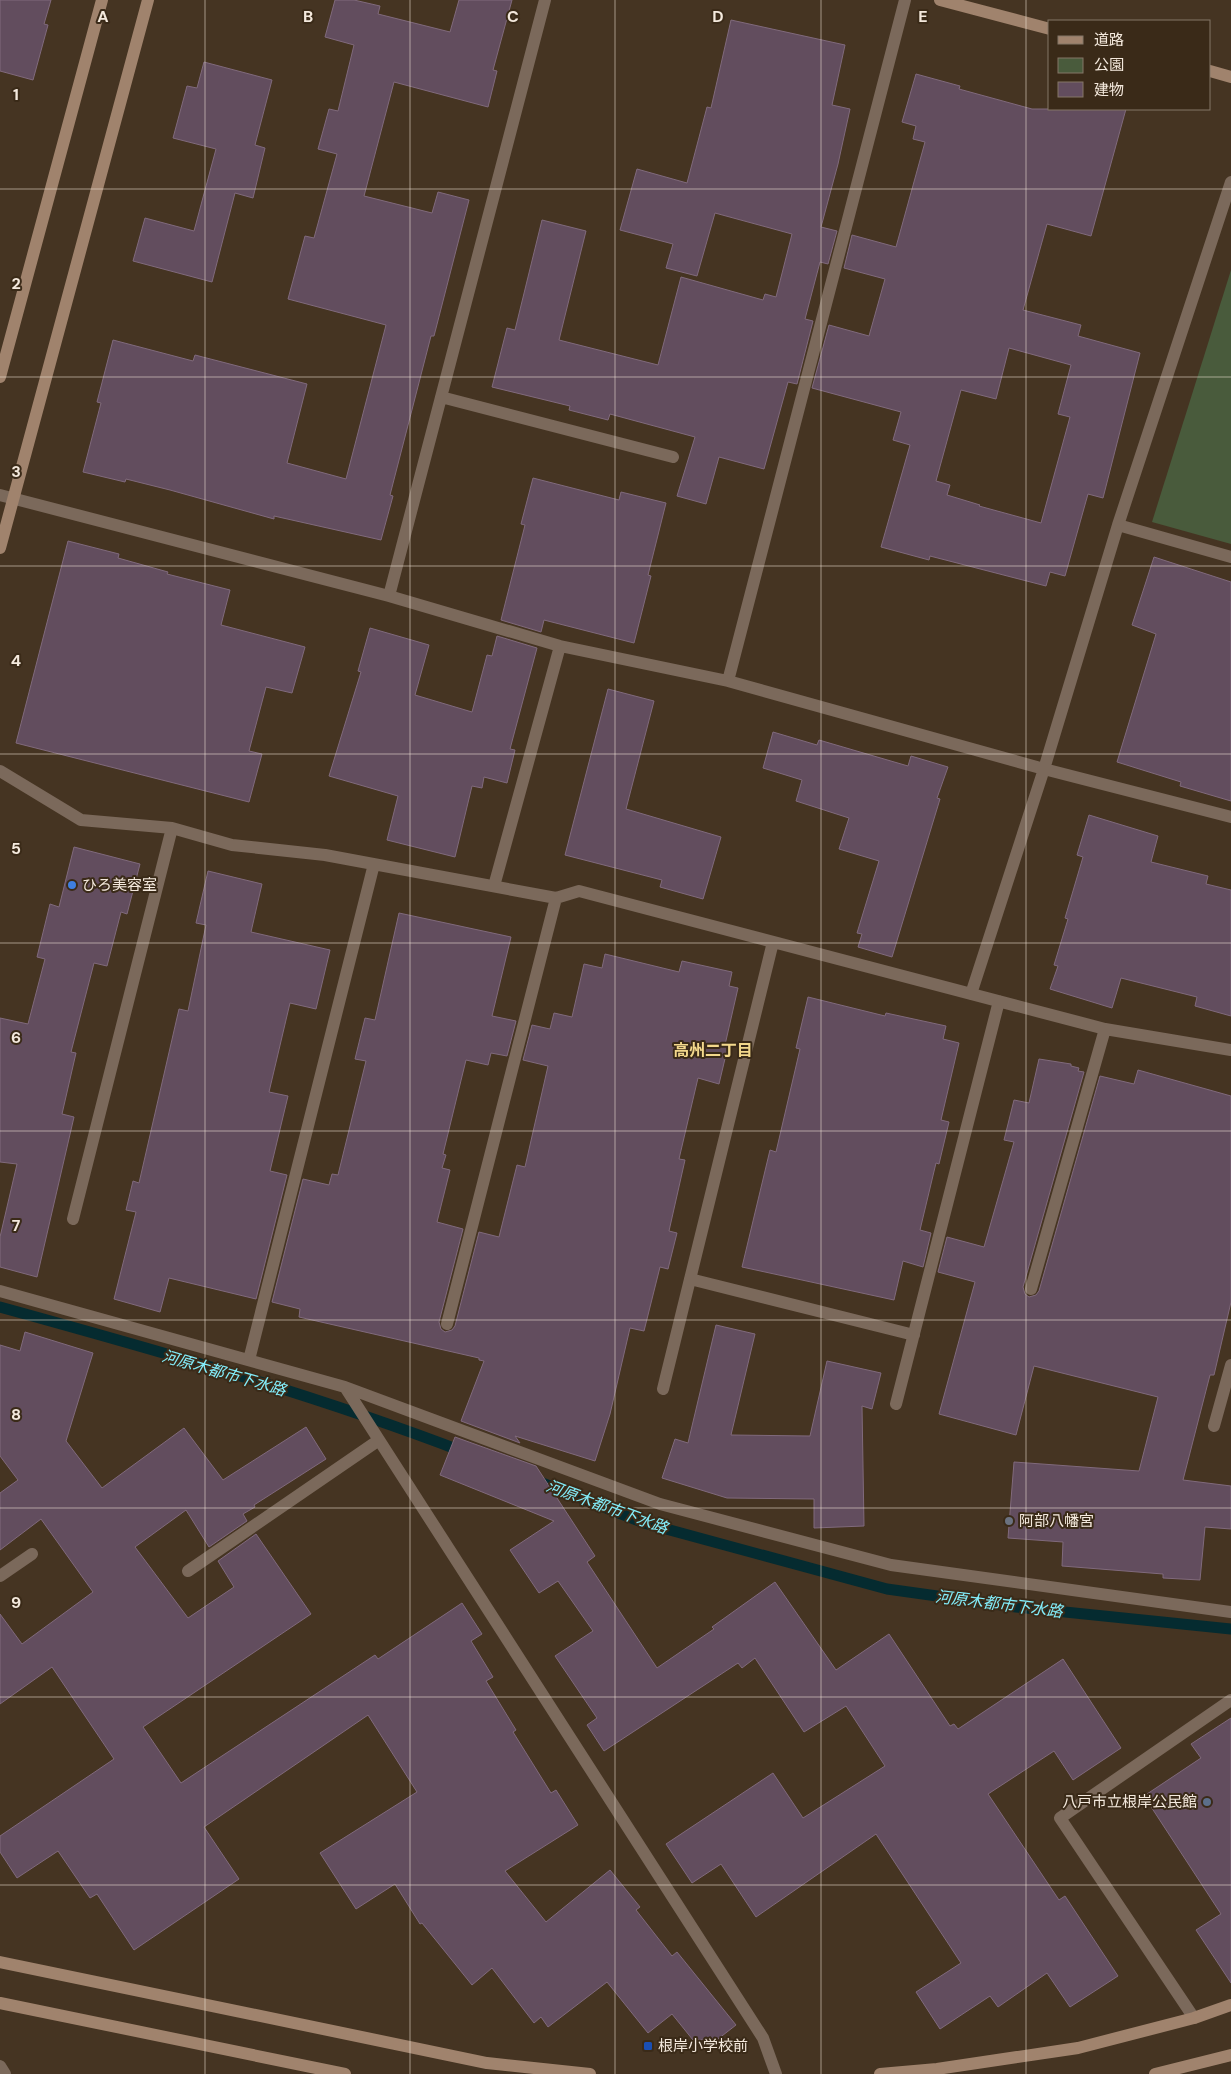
<svg xmlns="http://www.w3.org/2000/svg" width="1231" height="2074" viewBox="0 0 1231 2074" font-family="'DM Sans','Noto Sans JP',sans-serif">
<style>
.green{fill:#495b3c}
.lines{fill:none;stroke-linecap:round;stroke-linejoin:round}
.stream{stroke:#052b30;stroke-width:11}
.building{fill:#624d5e;stroke:#806a7c;fill-rule:evenodd}
.lane{stroke:#7b695b;stroke-width:12}
.street{stroke:#7b695b;stroke-width:12}
.secondary{stroke:#a0836d;stroke-width:12}
.grid{fill:none;stroke:#f4e9dd;stroke-width:1;stroke-opacity:0.55}
.shop-dot{fill:#3f7fe0;stroke:#3a2a18;stroke-width:2}
.worship-dot{fill:#6b7280;stroke:#3a2a18;stroke-width:2}
.service-dot{fill:#5c6f8a;stroke:#3a2a18;stroke-width:2}
.transit-dot{fill:#1a4fb4;stroke:#3a2a18;stroke-width:2}
.labels{text-anchor:middle;dominant-baseline:central;stroke-width:4;stroke-linejoin:round;paint-order:stroke}
.poi-label{font-size:15px;fill:#f4e9dd;stroke:#3a2a18;text-anchor:start}
.neighbourhood-label{font-size:16px;font-weight:bold;fill:#f3d88c;stroke:#3a2a18}
.water-label{font-size:16px;font-style:italic;fill:#83edfa;stroke:#3a2a18}
.grid-label{font-size:16px;text-anchor:middle;font-weight:bold;fill:#f4e9dd;stroke:#3a2a18;stroke-width:4;stroke-linejoin:round;paint-order:stroke}
</style>
<rect width="100%" height="100%" fill="#453422"/>
<!-- green -->
<path class="green" d="M 1231,270 L 1231,544 L 1152,522 Z"/>
<g class="lines">
<!-- stream -->
<path class="stream" d="M 0,1307 C 156,1350 313,1394 464,1452
M 535,1480 L 644,1523 L 887,1589 L 1016,1607 L 1231,1629"/>
</g>
<!-- building -->
<path class="building" d="M 0,0 L 51,0 L 44,24 L 48,25 L 33,80 L 0,71 Z
M 335,0 L 354,0 L 380,6 L 378,14 L 450,32 L 459,0 L 512,0 L 493,70 L 497,71 L 488,107 L 394,82 L 364,196 L 432,213 L 438,192 L 469,200 L 434,336 L 431,336 L 390,495 L 393,496 L 381,540 L 274,516 L 274,519 L 170,490 L 126,479 L 125,482 L 83,472 L 101,403 L 97,402 L 113,340 L 193,361 L 195,355 L 307,384 L 287,463 L 346,479 L 386,325 L 288,299 L 305,236 L 314,238 L 337,154 L 318,149 L 329,109 L 338,111 L 354,45 L 325,37 Z
M 731,20 L 845,45 L 832,105 L 850,109 L 838,164 L 821,227 L 837,231 L 828,264 L 820,262 L 805,319 L 813,321 L 797,384 L 788,382 L 764,469 L 719,457 L 706,504 L 677,496 L 695,437 L 610,414 L 608,420 L 569,410 L 570,406 L 492,387 L 507,328 L 515,330 L 542,220 L 586,231 L 559,340 L 658,365 L 681,277 L 763,300 L 765,294 L 776,297 L 792,234 L 715,213 L 697,276 L 666,268 L 673,244 L 620,230 L 637,169 L 687,183 L 707,107 L 711,108 Z
M 204,62 L 272,80 L 255,145 L 265,148 L 253,198 L 235,193 L 212,282 L 133,261 L 145,218 L 194,231 L 216,149 L 173,138 L 187,86 L 197,88 Z
M 916,74 L 960,86 L 959,89 L 1032,109 L 1126,109 L 1091,236 L 1047,224 L 1023,310 L 1081,325 L 1078,336 L 1140,353 L 1103,498 L 1088,494 L 1065,576 L 1050,572 L 1046,586 L 930,556 L 929,560 L 881,547 L 910,445 L 893,440 L 901,412 L 812,388 L 829,325 L 869,336 L 885,279 L 844,268 L 852,235 L 896,247 L 925,142 L 913,139 L 916,126 L 902,122 ZM 1009,348 L 1071,365 L 1058,414 L 1070,417 L 1041,523 L 979,506 L 980,505 L 947,495 L 950,485 L 936,481 L 961,390 L 996,399 Z
M 533,478 L 619,500 L 621,492 L 666,503 L 648,575 L 651,576 L 634,643 L 544,620 L 541,632 L 501,620 L 525,525 L 521,524 Z
M 68,541 L 119,554 L 118,558 L 168,572 L 167,574 L 230,590 L 221,625 L 305,647 L 292,693 L 266,687 L 249,751 L 262,754 L 249,802 L 16,743 Z
M 1154,557 L 1231,582 L 1231,801 L 1180,786 L 1181,782 L 1117,762 L 1156,634 L 1132,625 Z
M 370,628 L 429,645 L 415,695 L 472,712 L 487,655 L 492,656 L 497,636 L 537,648 L 510,749 L 515,750 L 507,783 L 484,777 L 482,788 L 472,786 L 455,857 L 387,840 L 398,796 L 329,776 L 361,672 L 358,671 Z
M 608,689 L 654,701 L 626,809 L 721,837 L 703,899 L 660,887 L 662,880 L 565,855 Z
M 773,732 L 817,745 L 819,740 L 908,766 L 911,756 L 948,767 L 937,798 L 940,799 L 892,957 L 858,947 L 862,934 L 857,933 L 879,861 L 839,849 L 849,818 L 796,801 L 802,780 L 763,768 Z
M 1089,815 L 1158,836 L 1151,862 L 1208,876 L 1206,884 L 1231,890 L 1231,1016 L 1195,1006 L 1197,997 L 1121,978 L 1112,1008 L 1050,989 L 1058,966 L 1054,965 L 1068,919 L 1065,918 L 1083,857 L 1077,855 Z
M 74,847 L 140,864 L 127,914 L 121,912 L 107,966 L 94,963 L 71,1052 L 76,1053 L 62,1114 L 74,1117 L 37,1277 L 0,1267 L 0,1237 L 17,1164 L 0,1162 L 0,1018 L 28,1024 L 45,959 L 37,957 L 50,904 L 59,907 Z
M 208,871 L 262,884 L 251,932 L 330,950 L 316,1009 L 290,1003 L 269,1092 L 288,1096 L 270,1171 L 287,1175 L 256,1299 L 169,1278 L 160,1312 L 114,1299 L 136,1212 L 126,1210 L 133,1181 L 139,1183 L 179,1009 L 188,1011 L 206,925 L 196,923 Z
M 399,913 L 511,937 L 492,1016 L 516,1021 L 507,1056 L 491,1053 L 488,1065 L 466,1060 L 443,1154 L 446,1155 L 442,1168 L 450,1170 L 437,1222 L 463,1229 L 439,1322 L 441,1329 L 445,1332 L 452,1330 L 455,1326 L 479,1232 L 499,1237 L 517,1165 L 525,1167 L 548,1066 L 523,1060 L 532,1025 L 550,1029 L 554,1013 L 572,1017 L 584,964 L 602,968 L 605,954 L 679,972 L 682,961 L 732,972 L 729,986 L 738,988 L 725,1045 L 728,1046 L 719,1084 L 698,1078 L 679,1159 L 685,1160 L 669,1231 L 677,1233 L 668,1269 L 660,1267 L 644,1331 L 630,1328 L 610,1414 L 595,1461 L 515,1436 L 520,1443 L 461,1421 L 484,1361 L 479,1360 L 479,1358 L 299,1317 L 300,1309 L 272,1302 L 303,1179 L 329,1185 L 332,1174 L 338,1175 L 366,1061 L 355,1059 L 365,1018 L 375,1020 Z
M 808,997 L 885,1016 L 886,1013 L 946,1026 L 943,1039 L 959,1043 L 941,1120 L 949,1122 L 939,1164 L 936,1163 L 920,1230 L 931,1233 L 923,1267 L 903,1261 L 894,1300 L 742,1267 L 770,1150 L 776,1152 L 800,1049 L 796,1048 Z
M 1039,1059 L 1071,1064 L 1071,1066 L 1079,1068 L 1078,1071 L 1084,1072 L 1023,1287 L 1025,1294 L 1029,1297 L 1036,1295 L 1039,1291 L 1100,1076 L 1134,1084 L 1138,1070 L 1231,1096 L 1231,1302 L 1214,1375 L 1210,1375 L 1183,1480 L 1231,1486 L 1231,1529 L 1205,1527 L 1200,1580 L 1163,1578 L 1163,1574 L 1062,1566 L 1063,1542 L 1008,1538 L 1014,1462 L 1139,1471 L 1158,1397 L 1034,1366 L 1016,1435 L 939,1414 L 975,1282 L 938,1272 L 947,1237 L 984,1247 L 1014,1142 L 1004,1140 L 1014,1100 L 1029,1103 Z
M 716,1325 L 755,1334 L 731,1435 L 810,1436 L 827,1361 L 881,1373 L 872,1409 L 862,1406 L 864,1526 L 814,1528 L 814,1499 L 727,1498 L 662,1478 L 675,1439 L 688,1443 Z
M 25,1332 L 93,1353 L 66,1441 L 102,1488 L 184,1428 L 223,1480 L 306,1427 L 326,1459 L 254,1505 L 255,1507 L 243,1514 L 247,1521 L 209,1547 L 186,1510 L 135,1547 L 188,1618 L 234,1587 L 218,1561 L 256,1534 L 311,1614 L 143,1727 L 181,1783 L 375,1655 L 378,1659 L 462,1603 L 482,1634 L 471,1641 L 493,1677 L 486,1681 L 516,1730 L 513,1732 L 551,1793 L 556,1790 L 578,1825 L 505,1871 L 546,1922 L 610,1870 L 640,1907 L 636,1910 L 672,1956 L 677,1952 L 736,2025 L 718,2039 L 693,2040 L 672,2014 L 648,2033 L 607,1982 L 548,2027 L 541,2017 L 534,2023 L 492,1968 L 472,1985 L 422,1923 L 420,1924 L 395,1884 L 356,1909 L 320,1853 L 417,1792 L 368,1715 L 204,1827 L 239,1879 L 134,1950 L 97,1894 L 90,1898 L 58,1851 L 17,1878 L 0,1852 L 0,1836 L 114,1759 L 52,1667 L 0,1704 L 0,1614 L 22,1644 L 93,1592 L 41,1519 L 0,1550 L 0,1493 L 18,1480 L 0,1456 L 0,1345 L 20,1351 Z
M 455,1437 L 536,1466 L 595,1556 L 587,1562 L 657,1668 L 714,1629 L 712,1627 L 775,1582 L 836,1670 L 889,1634 L 950,1726 L 954,1724 L 958,1729 L 1063,1659 L 1121,1748 L 1073,1780 L 1054,1751 L 988,1794 L 1059,1900 L 1065,1896 L 1118,1976 L 1070,2007 L 1047,1973 L 998,2007 L 990,1996 L 940,2029 L 916,1992 L 961,1963 L 876,1834 L 756,1917 L 721,1864 L 692,1883 L 666,1844 L 773,1773 L 803,1818 L 885,1766 L 846,1706 L 804,1732 L 755,1658 L 742,1668 L 738,1663 L 604,1751 L 587,1725 L 597,1718 L 555,1656 L 593,1631 L 558,1581 L 539,1593 L 510,1550 L 554,1521 L 440,1475 Z
M 1231,1718 L 1231,1983 L 1196,1930 L 1221,1914 L 1144,1796 L 1201,1758 L 1191,1744 Z"/>
<g class="lines">
<!-- lane -->
<path class="lane" d="M 1194,2018 L 1060,1818 L 1231,1700"/>
<!-- street -->
<path class="street" d="M 441,397 L 673,457
M 0,495 L 389,596 L 560,646 L 728,681 L 1044,769 L 1231,817
M 1118,525 L 1231,557
M 389,596 L 545,0
M 728,681 L 905,0
M 0,771 L 81,820 L 172,828 L 232,845 L 325,855 L 556,898 L 579,891 L 1105,1029 L 1231,1050
M 494,886 L 560,646
M 971,994 L 1044,769 L 1118,525 L 1231,182
M 73,1219 L 172,828
M 690,1279 L 914,1335
M 1031,1289 L 1105,1029
M 0,1291 L 345,1387 L 660,1504 L 891,1565 L 1231,1612
M 447,1324 L 556,898
M 249,1360 L 374,864
M 345,1387 L 763,2038 L 776,2074
M 663,1389 L 773,942
M 896,1404 L 999,1001
M 1214,1426 L 1231,1365
M 188,1571 L 379,1440
M 0,1576 L 32,1554
M 0,2066 L 5,2074"/>
<!-- secondary -->
<path class="secondary" d="M 940,0 L 1050,29
M 1210,71 L 1231,77
M 0,377 L 102,0
M 0,548 L 148,0
M 0,1962 L 487,2063 L 590,2074
M 0,2003 L 345,2074
M 880,2074 L 937,2069 L 1078,2048 L 1194,2018 L 1231,2005
M 1155,2074 L 1231,2055"/>
</g>
<!-- grid -->
<path class="grid" d="M 205,0 L 205,2074M 410,0 L 410,2074M 615,0 L 615,2074M 821,0 L 821,2074M 1026,0 L 1026,2074M 0,189 L 1231,189M 0,377 L 1231,377M 0,566 L 1231,566M 0,754 L 1231,754M 0,943 L 1231,943M 0,1131 L 1231,1131M 0,1320 L 1231,1320M 0,1508 L 1231,1508M 0,1697 L 1231,1697M 0,1885 L 1231,1885"/>
<!-- markers -->
<circle class="shop-dot" cx="72" cy="885" r="5"/>
<circle class="worship-dot" cx="1009" cy="1521" r="5"/>
<circle class="service-dot" cx="1207" cy="1802" r="5"/>
<rect class="transit-dot" x="643" y="2041" width="10" height="10" rx="2.5"/>
<g class="labels">
<!-- poi labels -->
<g class="poi-label">
<text x="82" y="885">ひろ美容室</text>
<text x="1019" y="1521">阿部八幡宮</text>
<text x="1197" y="1802" text-anchor="end">八戸市立根岸公民館</text>
<text x="658" y="2046">根岸小学校前</text>
</g>
<!-- neighbourhood labels -->
<g class="neighbourhood-label">
<text x="713" y="1050">高州二丁目</text>
</g>
<!-- water labels -->
<g class="water-label">
<text transform="translate(224 1373) rotate(16)">河原木都市下水路</text>
<text transform="translate(607 1507) rotate(20)">河原木都市下水路</text>
<text transform="translate(999 1604) rotate(7)">河原木都市下水路</text>
</g>
</g>
<g class="grid-label">
<text x="103" y="22">A</text>
<text x="308" y="22">B</text>
<text x="513" y="22">C</text>
<text x="718" y="22">D</text>
<text x="923" y="22">E</text>
<text x="16" y="100">1</text>
<text x="16" y="289">2</text>
<text x="16" y="477">3</text>
<text x="16" y="666">4</text>
<text x="16" y="854">5</text>
<text x="16" y="1043">6</text>
<text x="16" y="1231">7</text>
<text x="16" y="1420">8</text>
<text x="16" y="1608">9</text>
</g>
<!-- legend -->
<rect x="1048" y="20" width="162" height="90" fill="#3a2a18" stroke="#847667"/>
<rect x="1058" y="36" width="25" height="8" fill="#a0836d" stroke="#847667"/>
<text x="1094" y="45" font-size="15" fill="#f4e9dd">道路</text>
<rect x="1058" y="58" width="25" height="15" fill="#495b3c" stroke="#847667"/>
<text x="1094" y="70" font-size="15" fill="#f4e9dd">公園</text>
<rect x="1058" y="82" width="25" height="15" fill="#624d5e" stroke="#847667"/>
<text x="1094" y="95" font-size="15" fill="#f4e9dd">建物</text>
</svg>
